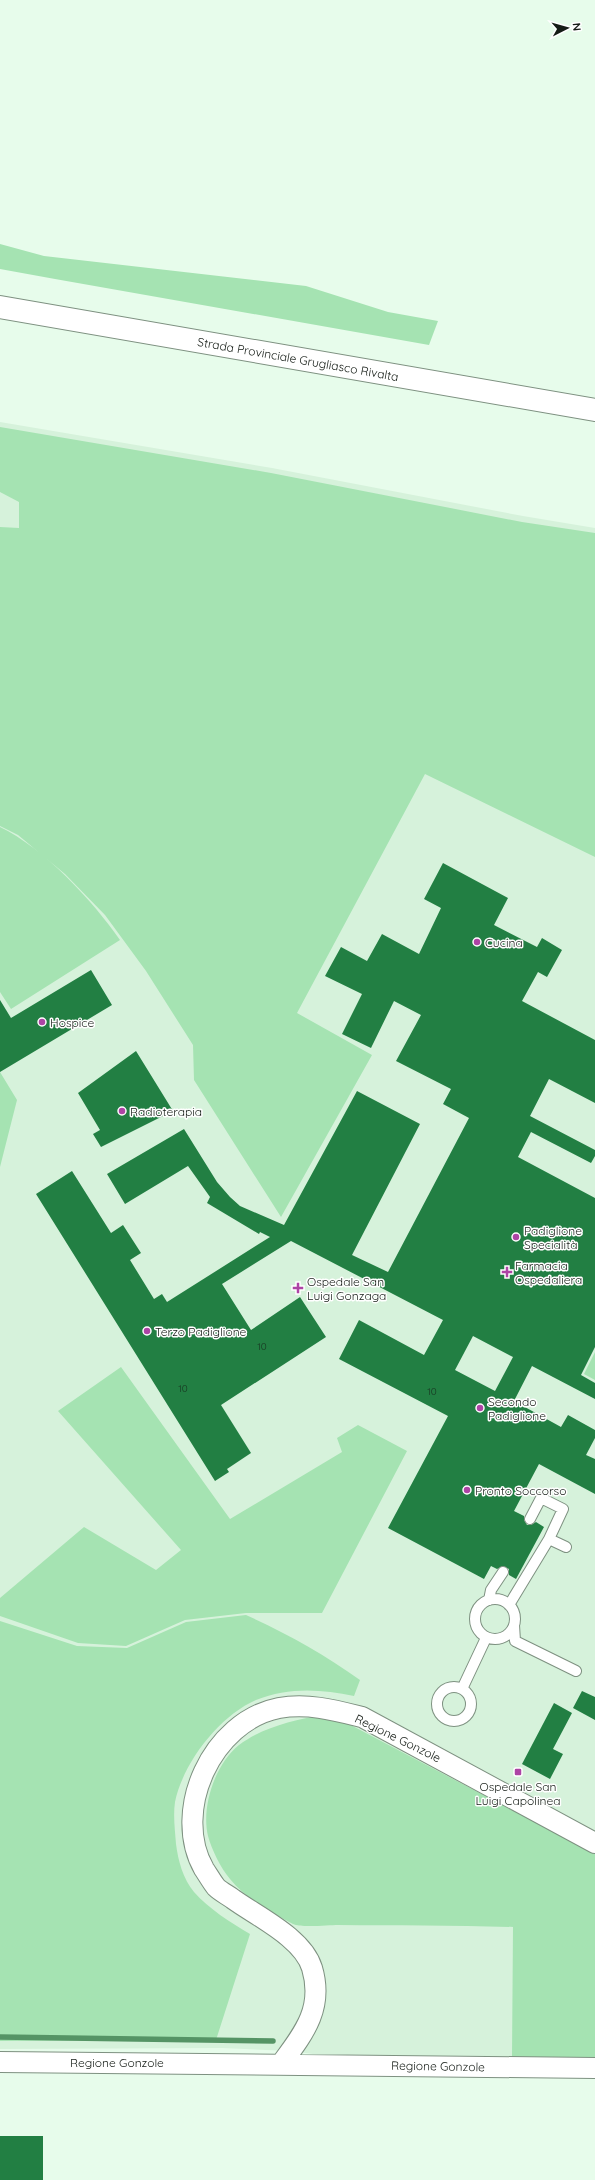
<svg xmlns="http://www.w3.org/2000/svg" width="595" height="2180" viewBox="0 0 595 2180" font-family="Quicksand,sans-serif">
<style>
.built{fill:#d6f2db}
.green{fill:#a5e3b2}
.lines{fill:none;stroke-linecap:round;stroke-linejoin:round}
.stream{stroke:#559465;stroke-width:5.5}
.building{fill:#227f43;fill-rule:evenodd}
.service-casing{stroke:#7e9181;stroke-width:12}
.minor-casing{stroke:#7e9181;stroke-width:22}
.tertiary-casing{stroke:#7e9181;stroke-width:24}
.service{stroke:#fff;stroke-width:10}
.minor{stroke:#fff;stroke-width:20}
.tertiary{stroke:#fff;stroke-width:22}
.poi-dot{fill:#ad44a5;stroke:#fff;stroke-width:1.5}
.labels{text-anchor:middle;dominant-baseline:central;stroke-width:3;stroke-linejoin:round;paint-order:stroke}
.number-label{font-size:10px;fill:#183521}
.street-label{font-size:12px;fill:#151c16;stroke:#fff}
.poi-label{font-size:12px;fill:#151c16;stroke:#fff;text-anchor:start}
</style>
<rect width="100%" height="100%" fill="#e7fceb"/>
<!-- built -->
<path class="built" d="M 0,422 L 272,468 L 523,516 L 595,528 L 595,2059 L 313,2054 L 291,2051 L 222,2048 L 0,2049 Z"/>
<!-- green -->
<path class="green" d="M 0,244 L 44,256 L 306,286 L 388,312 L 438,321 L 429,345 L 55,279 L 0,269 Z
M 0,427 L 271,473 L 522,522 L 595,533 L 595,857 L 425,774 L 297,1013 L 372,1055 L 281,1217 L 194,1080 L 193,1045 L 146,971 L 105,915 L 65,874 L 18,835 L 0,826 L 0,527 L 19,528 L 19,502 L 0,492 Z
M 0,827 C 44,848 93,901 120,940 L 11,1009 L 0,992 Z
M 0,1072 L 17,1100 L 0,1167 Z
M 595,1352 L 595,1380 L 584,1374 Z
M 121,1367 L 230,1519 L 342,1452 L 337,1438 L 358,1425 L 407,1451 L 322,1613 L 246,1613 L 185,1620 L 126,1646 L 78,1643 L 0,1616 L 0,1598 L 84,1527 L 156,1570 L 181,1550 L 58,1411 Z
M 246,1615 C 286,1633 324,1654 360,1680 L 354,1696 C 321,1689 288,1687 256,1700 C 219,1716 183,1763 175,1802 C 173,1816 175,1830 176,1844 C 178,1860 183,1879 194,1892 C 209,1909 230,1922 250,1934 L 216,2040 L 0,2041 L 0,1621 L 77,1646 L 127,1648 L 186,1622 Z
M 323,1715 L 347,1723 L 595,1854 L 595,2059 L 512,2057 L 513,1927 C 455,1925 397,1926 338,1925 C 329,1925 301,1928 293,1924 C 272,1913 245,1898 230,1879 C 220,1867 212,1850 208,1836 C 201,1807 215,1764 239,1745 C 263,1727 294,1720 323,1715 Z"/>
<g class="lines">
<!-- stream -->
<path class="stream" d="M 0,2037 L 273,2041"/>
</g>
<!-- building -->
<path class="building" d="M 443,863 L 508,898 L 494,925 L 537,947 L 542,938 L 562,950 L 547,977 L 538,972 L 522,1001 L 595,1040 L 595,1103 L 549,1079 L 530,1116 L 595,1150 L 595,1156 L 591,1163 L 531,1132 L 518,1157 L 595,1198 L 595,1347 L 581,1375 L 595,1383 L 595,1399 L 532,1366 L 514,1401 L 561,1427 L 568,1415 L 595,1430 L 595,1438 L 586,1455 L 595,1459 L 595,1494 L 539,1464 L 514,1511 L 524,1516 L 524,1520 L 527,1525 L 531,1525 L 536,1522 L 544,1527 L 516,1579 L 509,1575 L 509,1569 L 503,1566 L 497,1569 L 491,1566 L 484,1579 L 388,1528 L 448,1416 L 339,1359 L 359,1320 L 424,1355 L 443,1320 L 291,1241 L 222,1284 L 251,1330 L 300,1297 L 326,1337 L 221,1405 L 251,1453 L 227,1469 L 229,1472 L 215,1481 L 36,1194 L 72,1171 L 111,1233 L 123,1225 L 141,1253 L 130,1260 L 154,1299 L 162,1294 L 167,1302 L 270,1237 L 260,1232 L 259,1234 L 207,1203 L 210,1197 L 188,1166 L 125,1204 L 107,1174 L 184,1129 L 217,1182 L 230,1197 L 240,1206 L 284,1225 L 357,1091 L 420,1124 L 352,1255 L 388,1272 L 469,1118 L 443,1104 L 451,1089 L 396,1061 L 421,1015 L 394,1001 L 371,1048 L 342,1034 L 362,994 L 325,976 L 341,947 L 367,961 L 382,934 L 419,954 L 441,908 L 424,899 ZM 473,1336 L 513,1357 L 495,1391 L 455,1370 Z
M 91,970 L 112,1005 L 0,1072 L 0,1000 L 11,1018 Z
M 136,1051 L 173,1111 L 101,1147 L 93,1134 L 100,1130 L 78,1093 Z
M 582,1691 L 595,1697 L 595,1720 L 573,1708 Z
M 554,1703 L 572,1713 L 553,1749 L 563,1754 L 550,1779 L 522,1764 Z
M 0,2136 L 43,2136 L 43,2180 L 0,2180 Z"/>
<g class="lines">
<defs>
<path id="service" d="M 530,1519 L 541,1498 L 563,1509 L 549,1539
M475 1619a20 20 0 1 1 40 0a20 20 0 1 1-40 0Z
M 489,1600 L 491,1590 L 503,1572
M 509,1605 L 549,1539 L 566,1547
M 514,1625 L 515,1641 L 576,1671
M437 1704a17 17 0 1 1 34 0a17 17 0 1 1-34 0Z
M 462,1689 L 486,1638"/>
<path id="minor" d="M 0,2062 L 595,2068
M 281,2064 C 304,2033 324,2008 312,1968 C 303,1938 258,1917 233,1899 C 228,1895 221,1892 216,1887 C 212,1882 208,1875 204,1869 C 171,1811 212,1721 279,1708 C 308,1703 334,1710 362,1717 L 595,1843"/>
<path id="tertiary" d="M 0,307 L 595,410"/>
</defs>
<!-- service casing -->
<use href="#service" class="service-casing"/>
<!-- minor casing -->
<use href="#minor" class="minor-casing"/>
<!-- tertiary casing -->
<use href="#tertiary" class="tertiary-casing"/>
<!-- service -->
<use href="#service" class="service"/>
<!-- minor -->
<use href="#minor" class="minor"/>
<!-- tertiary -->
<use href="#tertiary" class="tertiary"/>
</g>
<!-- markers -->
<g class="poi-dot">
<circle cx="477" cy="942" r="4"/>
<circle cx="42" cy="1022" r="4"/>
<circle cx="122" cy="1111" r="4"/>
<circle cx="516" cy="1237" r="4"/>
<path d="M505 1266h4v4h4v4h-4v4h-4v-4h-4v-4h4z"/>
<path d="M296 1282h4v4h4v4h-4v4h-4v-4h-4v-4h4z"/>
<circle cx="147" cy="1331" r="4"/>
<circle cx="480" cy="1408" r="4"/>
<circle cx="467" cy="1490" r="4"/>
<rect x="514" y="1768" width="8" height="8" rx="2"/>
</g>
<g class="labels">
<!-- number labels -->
<g class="number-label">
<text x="262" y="1346">10</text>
<text x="183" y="1388">10</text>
<text x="432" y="1391">10</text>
</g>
<!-- street labels -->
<g class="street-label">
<text transform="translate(298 359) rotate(10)">Strada Provinciale Grugliasco Rivalta</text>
<text transform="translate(398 1738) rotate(26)">Regione Gonzole</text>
<text x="117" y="2062">Regione Gonzole</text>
<text transform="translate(438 2066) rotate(1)">Regione Gonzole</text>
</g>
<!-- poi labels -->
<g class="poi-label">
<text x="485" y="942">Cucina</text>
<text x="50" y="1022">Hospice</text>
<text x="130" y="1111">Radioterapia</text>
<text x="524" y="1230">Padiglione<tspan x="524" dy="14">Specialità</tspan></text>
<text x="515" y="1265">Farmacia<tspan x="515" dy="14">Ospedaliera</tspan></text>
<text x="307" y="1281">Ospedale San<tspan x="307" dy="14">Luigi Gonzaga</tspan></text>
<text x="155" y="1331">Terzo Padiglione</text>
<text x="488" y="1401">Secondo<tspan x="488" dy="14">Padiglione</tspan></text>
<text x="475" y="1490">Pronto Soccorso</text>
<text x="518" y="1786" text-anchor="middle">Ospedale San<tspan x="518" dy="14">Luigi Capolinea</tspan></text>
</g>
</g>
<!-- north arrow -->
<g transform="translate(567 28) rotate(84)" stroke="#ffffff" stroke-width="3" paint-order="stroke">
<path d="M0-3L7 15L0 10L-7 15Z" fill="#151c16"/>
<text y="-6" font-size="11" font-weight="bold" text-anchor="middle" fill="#151c16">N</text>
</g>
</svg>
